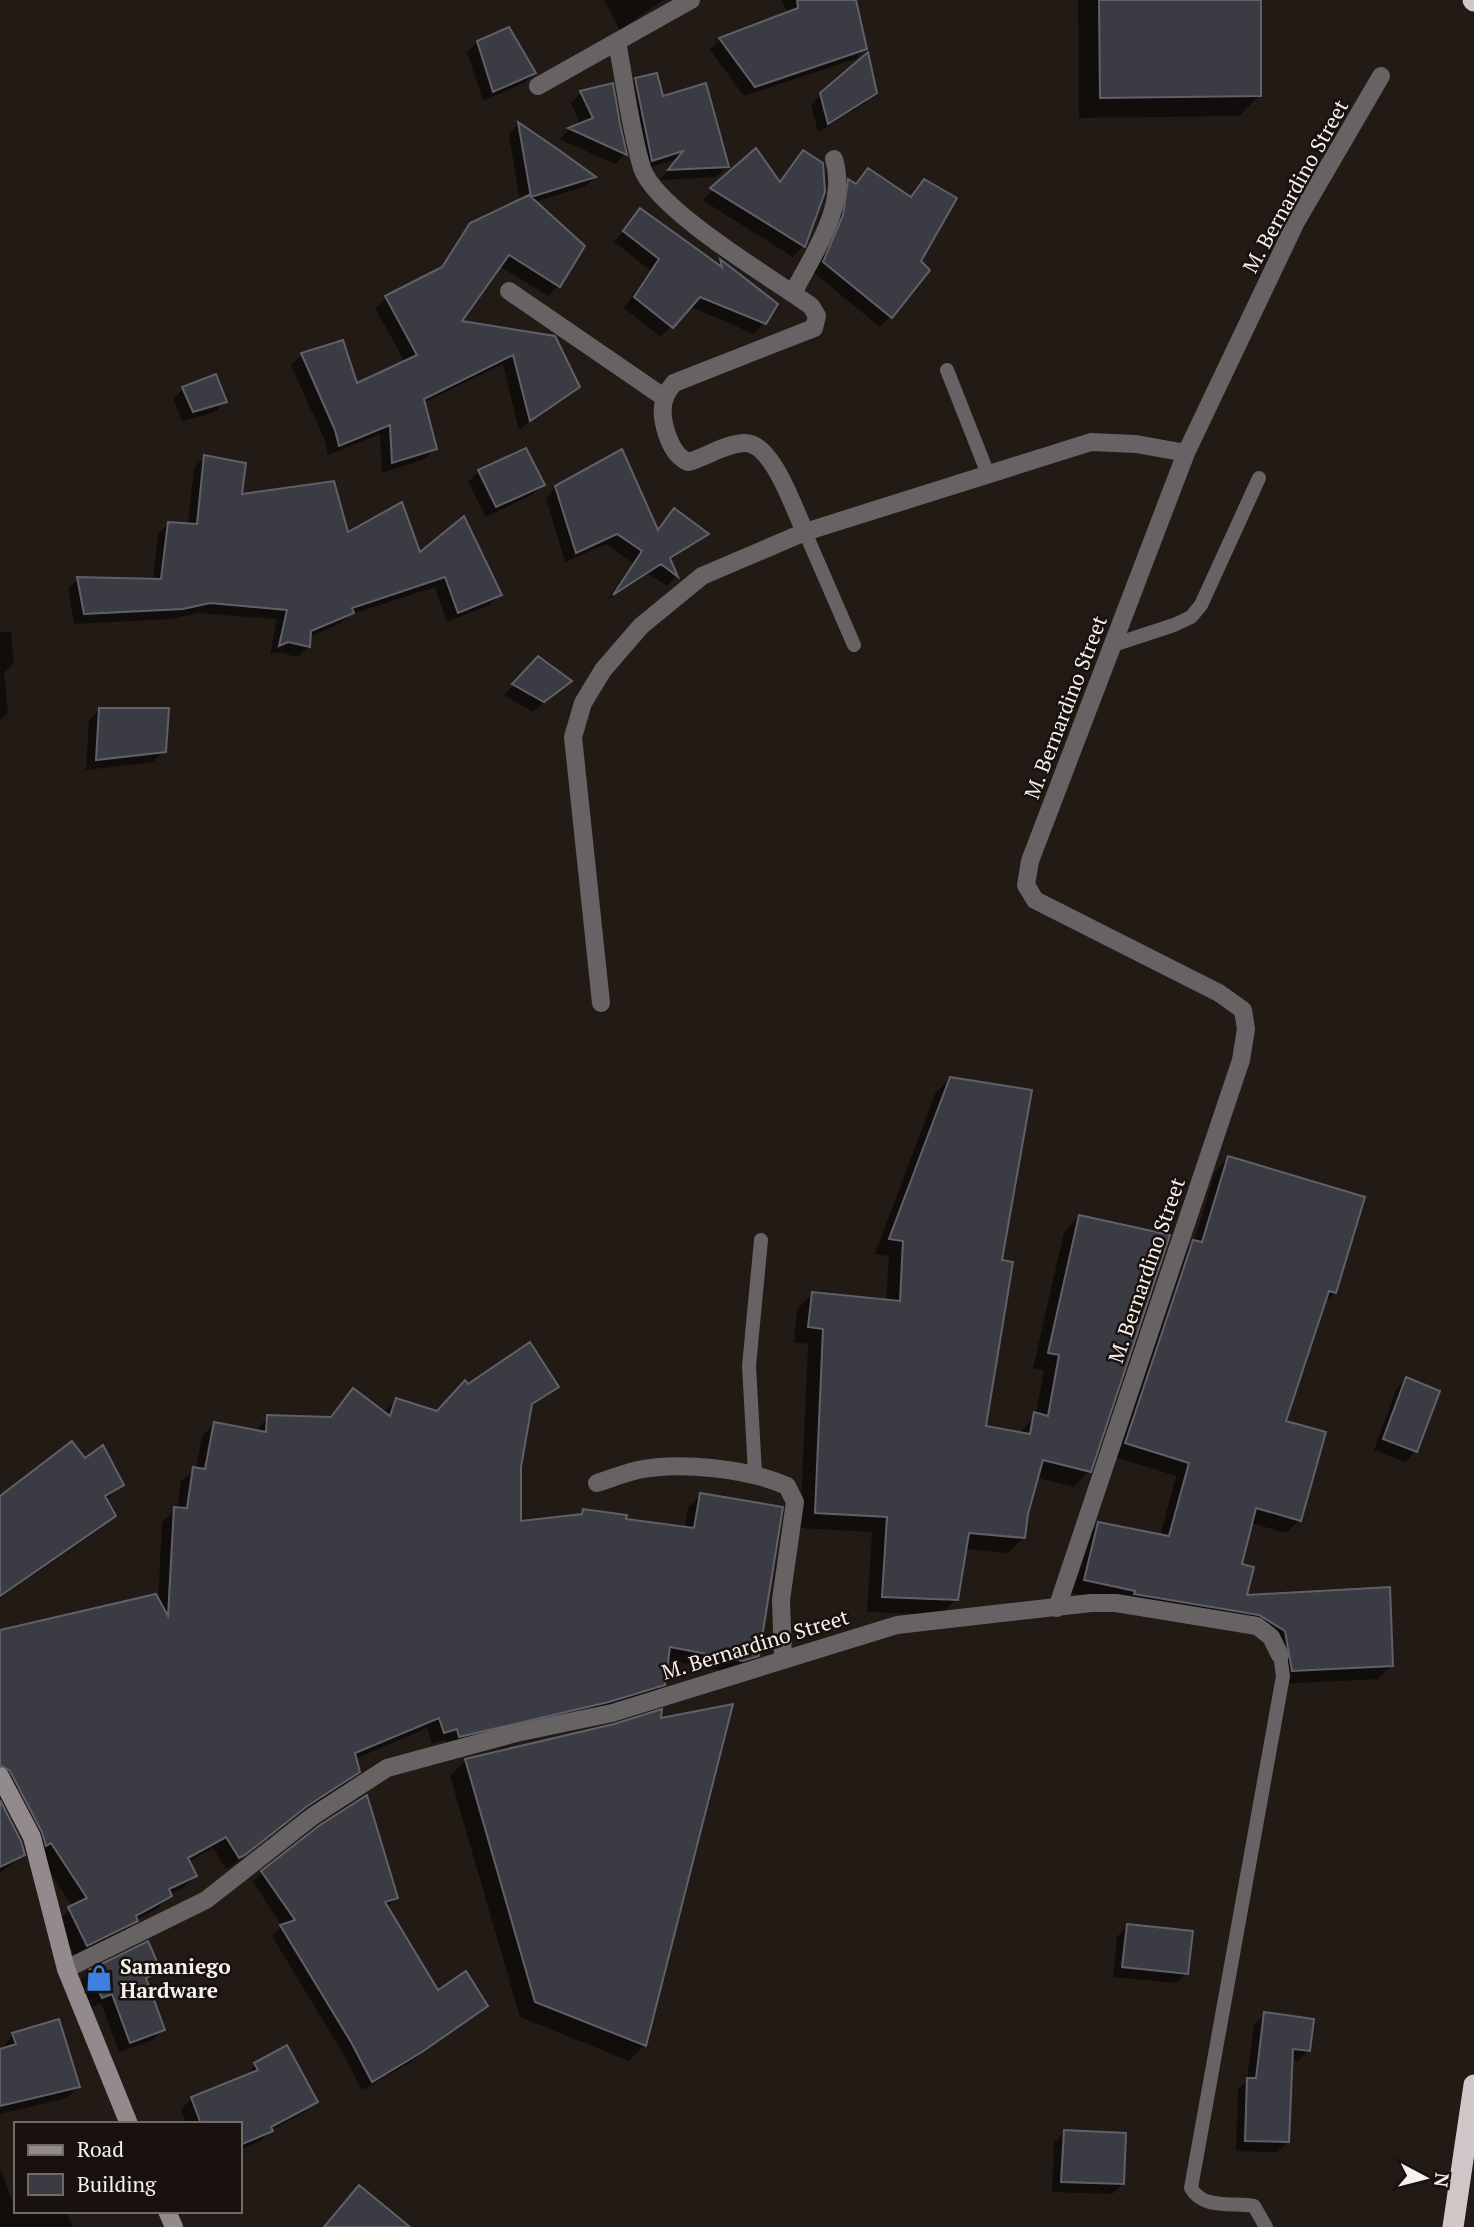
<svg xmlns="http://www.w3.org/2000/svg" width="1474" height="2227" viewBox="0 0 1474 2227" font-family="'PT Serif',serif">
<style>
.shadow{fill:#0007}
.building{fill:#3b3b43;stroke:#60606a;stroke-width:2}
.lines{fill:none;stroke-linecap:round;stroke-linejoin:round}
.service{stroke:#676263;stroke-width:14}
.minor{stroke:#676263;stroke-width:18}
.secondary{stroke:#928a8c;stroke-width:18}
.motorway{stroke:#d3c6c9;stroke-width:21}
.labels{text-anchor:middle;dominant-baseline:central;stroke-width:5;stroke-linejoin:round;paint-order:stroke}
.street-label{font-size:21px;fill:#f7f1ee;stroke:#18110d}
.poi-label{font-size:21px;font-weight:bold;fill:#f7f1ee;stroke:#18110d;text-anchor:start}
</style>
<rect width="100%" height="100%" fill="#211a15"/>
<!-- shadow -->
<path class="shadow" d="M 604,0 L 663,0 L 620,30 Z
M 781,0 L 854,0 L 865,48 L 855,59 L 744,96 L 710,50 L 720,39 L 788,13 Z
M 1078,0 L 1259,0 L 1260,95 L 1239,116 L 1079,118 Z
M 478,42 L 534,73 L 524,83 L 483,101 L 467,52 Z
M 636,79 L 662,99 L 727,167 L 716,177 L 660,180 L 676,159 L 642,170 L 625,90 Z
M 611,85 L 625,154 L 615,164 L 559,139 L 569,130 L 581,125 L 571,103 L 581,93 Z
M 876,93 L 865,103 L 818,132 L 811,105 L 822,94 Z
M 518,124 L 594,178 L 584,187 L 534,202 L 583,246 L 558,286 L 548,296 L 499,266 L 459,322 L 577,386 L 519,430 L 503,364 L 423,403 L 435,449 L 425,459 L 382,473 L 380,434 L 328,455 L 325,441 L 291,365 L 302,355 L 342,342 L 356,386 L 405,362 L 375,308 L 386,298 L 437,272 L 460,236 L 471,225 L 520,201 L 509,134 Z
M 756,151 L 779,183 L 804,152 L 823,192 L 803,246 L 793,257 L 702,200 Z
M 869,170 L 909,198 L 924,181 L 890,317 L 880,327 L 814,273 L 839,191 L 849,181 L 855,185 Z
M 640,211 L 716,265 L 720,261 L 776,304 L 764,323 L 754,334 L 689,306 L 661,337 L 624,308 L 650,270 L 614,242 Z
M 183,389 L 225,402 L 215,412 L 182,421 L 173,399 Z
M 205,457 L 240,496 L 347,534 L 419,555 L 500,594 L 489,605 L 447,622 L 435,587 L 349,615 L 341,623 L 309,637 L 308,647 L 298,657 L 276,652 L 270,654 L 277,619 L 199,613 L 171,619 L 74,624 L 68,589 L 78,579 L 153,581 L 158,534 L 169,523 L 188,525 L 194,467 Z
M 479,471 L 543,484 L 532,495 L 486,517 L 468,482 Z
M 556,487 L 656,531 L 674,510 L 706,534 L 669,561 L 676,576 L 667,586 L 649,574 L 607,600 L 633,563 L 606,544 L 565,562 L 546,498 Z
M 0,632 L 11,632 L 14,663 L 4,673 L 8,713 L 0,720 Z
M 528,669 L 570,681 L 533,712 L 504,695 Z
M 99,710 L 164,751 L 153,762 L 86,770 L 89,720 Z
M 950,1078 L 1000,1262 L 984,1427 L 1019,1434 L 1036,1414 L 1044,1370 L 1033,1368 L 1064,1232 L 1079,1216 L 1089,1471 L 1074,1487 L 1036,1477 L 1026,1513 L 1024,1538 L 1008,1553 L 965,1549 L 956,1599 L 941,1615 L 867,1612 L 872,1532 L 800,1528 L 808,1344 L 794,1342 L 797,1309 L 813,1294 L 886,1302 L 889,1256 L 875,1254 L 935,1094 Z
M 1228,1158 L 1335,1293 L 1322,1305 L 1284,1422 L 1300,1520 L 1286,1533 L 1251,1523 L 1240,1565 L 1245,1596 L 1392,1665 L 1378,1679 L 1279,1684 L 1272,1644 L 1246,1628 L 1071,1593 L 1085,1538 L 1098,1524 L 1160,1536 L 1176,1476 L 1112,1456 L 1180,1255 L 1194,1242 L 1215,1172 Z
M 1406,1379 L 1416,1451 L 1405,1462 L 1374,1450 L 1396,1390 Z
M 468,1386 L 557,1386 L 529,1408 L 519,1467 L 519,1523 L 579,1516 L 584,1511 L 685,1529 L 688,1507 L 701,1495 L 757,1655 L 744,1668 L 729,1672 L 667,1660 L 664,1684 L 651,1696 L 447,1748 L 445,1740 L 432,1744 L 427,1728 L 355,1759 L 358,1771 L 346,1784 L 292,1819 L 230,1867 L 226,1869 L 213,1848 L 188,1862 L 195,1876 L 183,1888 L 169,1894 L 158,1908 L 136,1920 L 124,1933 L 75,1957 L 57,1921 L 73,1907 L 29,1841 L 44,1826 L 0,1763 L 0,1632 L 158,1601 L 162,1522 L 177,1509 L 181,1481 L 196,1470 L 202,1436 L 214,1424 L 255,1432 L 268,1417 L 329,1418 L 353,1390 L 383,1413 L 396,1400 L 437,1413 Z
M 85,1461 L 122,1485 L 105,1500 L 114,1516 L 100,1529 L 0,1598 L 0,1498 Z
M 466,1760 L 645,2045 L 629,2061 L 520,2017 L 450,1776 Z
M 0,1803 L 23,1855 L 0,1873 Z
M 262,1872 L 396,1898 L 386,1908 L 438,1992 L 486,2005 L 411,2062 L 362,2090 L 342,2052 L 272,1936 L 282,1926 L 253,1882 Z
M 1127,1926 L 1187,1973 L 1176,1983 L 1113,1977 L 1117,1937 Z
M 147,1944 L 159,1971 L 146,1982 L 163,2030 L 153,2040 L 119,2052 L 101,2003 L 92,2008 L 79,1982 L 90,1972 Z
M 1265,2014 L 1309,2050 L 1298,2061 L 1291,2060 L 1288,2142 L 1277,2152 L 1236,2151 L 1238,2090 L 1247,2080 L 1254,2025 Z
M 13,2035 L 79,2087 L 67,2098 L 0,2114 L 0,2051 Z
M 256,2064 L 316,2101 L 305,2112 L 272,2130 L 261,2141 L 240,2150 L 240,2124 L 187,2124 L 181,2109 L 192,2099 L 246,2076 Z
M 1065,2132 L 1123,2184 L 1112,2194 L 1052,2192 L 1054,2143 Z
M 0,2168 L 16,2211 L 66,2211 L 73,2227 L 0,2227 Z"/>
<!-- building -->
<path class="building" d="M 797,0 L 856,0 L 867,49 L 755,87 L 719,38 L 798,8 Z
M 1099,0 L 1261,0 L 1261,96 L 1100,98 Z
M 509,27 L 536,73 L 493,92 L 477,41 Z
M 868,52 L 877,93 L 828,124 L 820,93 Z
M 657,73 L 663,96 L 706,83 L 729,167 L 668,170 L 683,151 L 652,161 L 635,78 Z
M 613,83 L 620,124 L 627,155 L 568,128 L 593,118 L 580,91 Z
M 518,122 L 559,150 L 596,177 L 531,197 Z
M 756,148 L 780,182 L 803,150 L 823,163 L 825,192 L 805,247 L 710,188 Z
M 868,168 L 911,197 L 924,179 L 957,198 L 921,261 L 930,270 L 892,318 L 823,262 L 843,215 L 848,179 L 856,184 Z
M 529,195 L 585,246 L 560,287 L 509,255 L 462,321 L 555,336 L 580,387 L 530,421 L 513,355 L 424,399 L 437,449 L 392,463 L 390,425 L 339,446 L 335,430 L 301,353 L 343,340 L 357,383 L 417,355 L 385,296 L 442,267 L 470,223 Z
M 640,208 L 722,267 L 720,259 L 778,304 L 766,324 L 700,297 L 673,328 L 634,297 L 659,259 L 623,231 Z
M 216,374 L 227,402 L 193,412 L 182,387 Z
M 526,448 L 545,485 L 496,507 L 478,470 Z
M 622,449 L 658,530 L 674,508 L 709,534 L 670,558 L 678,577 L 661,564 L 613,595 L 642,551 L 617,534 L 576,553 L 555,486 Z
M 204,455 L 246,463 L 242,494 L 334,481 L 348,532 L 402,502 L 420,552 L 464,516 L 502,595 L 458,613 L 445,577 L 352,608 L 354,613 L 311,631 L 310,647 L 288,642 L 279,646 L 287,610 L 210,603 L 183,609 L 84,614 L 77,577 L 161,579 L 168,522 L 197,524 Z
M 538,656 L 572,681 L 544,702 L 512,684 Z
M 99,708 L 169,708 L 166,752 L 96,760 Z
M 950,1077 L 1032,1090 L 1002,1260 L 1013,1262 L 986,1426 L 1030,1434 L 1034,1412 L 1048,1416 L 1059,1355 L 1048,1353 L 1079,1215 L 1170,1235 L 1091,1472 L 1043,1460 L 1028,1514 L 1025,1538 L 969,1533 L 958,1600 L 882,1597 L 887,1517 L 815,1513 L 823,1329 L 808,1327 L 812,1292 L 900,1301 L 903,1241 L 889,1239 Z
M 1228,1156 L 1365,1197 L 1336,1293 L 1329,1291 L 1286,1421 L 1326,1432 L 1301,1521 L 1256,1508 L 1242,1564 L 1254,1567 L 1247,1595 L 1390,1587 L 1393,1666 L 1292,1671 L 1285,1631 L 1259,1615 L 1134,1594 L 1135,1591 L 1084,1580 L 1098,1522 L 1169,1536 L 1189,1463 L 1125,1443 L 1193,1240 L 1202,1242 Z
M 530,1342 L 559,1387 L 532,1404 L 521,1467 L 521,1521 L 582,1514 L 583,1509 L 627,1515 L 626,1519 L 694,1528 L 700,1493 L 783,1507 L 759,1656 L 743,1661 L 670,1647 L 665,1685 L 609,1702 L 459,1737 L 457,1729 L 444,1733 L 439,1718 L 355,1753 L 360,1772 L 306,1807 L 245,1855 L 239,1858 L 226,1837 L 188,1858 L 197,1876 L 169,1889 L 172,1896 L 136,1916 L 138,1921 L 87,1946 L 68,1907 L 87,1898 L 51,1843 L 46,1846 L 42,1832 L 10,1771 L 0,1765 L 0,1630 L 156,1594 L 168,1616 L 174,1507 L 187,1508 L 193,1467 L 205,1469 L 214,1422 L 266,1432 L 267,1415 L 331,1417 L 353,1388 L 390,1416 L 396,1398 L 437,1411 L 465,1380 L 468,1384 Z
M 1406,1377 L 1440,1391 L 1417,1452 L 1383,1439 Z
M 72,1441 L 85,1458 L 103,1445 L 124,1485 L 105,1496 L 116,1516 L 0,1596 L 0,1496 Z
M 733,1704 L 646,2046 L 535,2002 L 465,1759 L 614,1724 L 662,1709 L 661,1718 Z
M 367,1795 L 398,1898 L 385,1902 L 438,1990 L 466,1971 L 488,2006 L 422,2052 L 372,2082 L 351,2042 L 280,1925 L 295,1920 L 261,1871 L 320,1825 Z
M 0,1800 L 21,1841 L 25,1855 L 0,1867 Z
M 1127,1924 L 1193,1931 L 1188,1974 L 1122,1967 Z
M 148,1941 L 161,1971 L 146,1978 L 165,2030 L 130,2043 L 112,1994 L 102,1998 L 89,1970 Z
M 1264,2012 L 1314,2019 L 1310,2051 L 1293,2049 L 1289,2142 L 1245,2141 L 1247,2078 L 1256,2078 Z
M 59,2019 L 80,2087 L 0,2106 L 0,2049 L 16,2044 L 12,2033 Z
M 287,2045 L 318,2102 L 271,2127 L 273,2131 L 240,2145 L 240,2124 L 201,2124 L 191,2097 L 258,2070 L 254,2063 Z
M 1064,2130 L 1126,2133 L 1124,2184 L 1061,2182 Z
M 359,2185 L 410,2227 L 324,2227 Z"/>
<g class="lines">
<!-- service -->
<path class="service" d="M 947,370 L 988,474
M 805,532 L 854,645
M 1113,645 L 1174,625 L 1191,617 L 1201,605 L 1259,478
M 755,1473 L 749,1366 L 761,1240
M 1266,2227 L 1254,2206 C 1233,2202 1203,2210 1191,2188 L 1283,1676 L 1280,1655"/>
<!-- minor -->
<path class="minor" d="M 617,42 C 625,83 630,128 642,168 C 656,210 772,278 811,306 L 817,316 L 814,328 L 674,383 C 671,387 667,392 665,397 C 658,416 669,454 688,462 C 707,457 724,444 744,443 C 772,441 794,509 805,532
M 538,86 L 691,0
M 509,291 L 665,398
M 793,293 C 814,253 848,205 834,159
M 601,1003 L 573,737 L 583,703 L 603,670 L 641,626 L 702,576 L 805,532 L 1091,442 L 1136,444 L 1186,453
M 597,1483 C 610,1479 624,1473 638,1470 C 680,1461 749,1469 787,1486 L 795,1502 L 781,1600 L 783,1659
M 1057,1608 L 1241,1060 L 1246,1029 L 1243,1010 L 1219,993 L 1035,900 L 1026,885 L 1030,861 L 1186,453 L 1296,222 L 1381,76
M 66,1969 L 206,1900 L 313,1816 L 387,1768 L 516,1733 L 612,1713 L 897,1625 L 1091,1603 L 1116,1603 L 1257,1626 L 1271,1637 L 1280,1655"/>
<!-- secondary -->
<path class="secondary" d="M 0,1776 L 32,1837 L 66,1969 L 129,2124
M 167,2211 L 174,2227"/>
<!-- motorway -->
<path class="motorway" d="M 1473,0 L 1474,1
M 1453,2227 L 1474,2085"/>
</g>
<!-- icons -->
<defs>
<symbol id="shop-bare" viewBox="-9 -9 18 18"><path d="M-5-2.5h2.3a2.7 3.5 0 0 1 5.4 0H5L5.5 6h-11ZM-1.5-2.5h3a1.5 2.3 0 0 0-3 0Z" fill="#3f7fe0" stroke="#18110d" stroke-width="2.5" paint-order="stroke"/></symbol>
</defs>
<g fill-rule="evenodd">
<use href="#shop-bare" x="80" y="1959" width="38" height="38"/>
</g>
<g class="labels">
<!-- street labels -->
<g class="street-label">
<text transform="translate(1295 186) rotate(-61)">M. Bernardino Street</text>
<text transform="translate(1065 707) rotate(-69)">M. Bernardino Street</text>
<text transform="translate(1146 1270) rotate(-71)">M. Bernardino Street</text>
<text transform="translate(755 1644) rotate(-17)">M. Bernardino Street</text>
</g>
<!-- poi labels -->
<g class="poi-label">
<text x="120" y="1966">Samaniego<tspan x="120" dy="24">Hardware</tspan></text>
</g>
</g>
<!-- legend -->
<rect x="14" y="2122" width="228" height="91" fill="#18110d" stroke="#716b67" stroke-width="2"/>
<rect x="28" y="2145" width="35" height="10" fill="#928a8c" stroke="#716b67" stroke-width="2"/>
<text x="77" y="2157" font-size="21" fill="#f7f1ee">Road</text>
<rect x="28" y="2174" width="35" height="21" fill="#3b3b43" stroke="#716b67" stroke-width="2"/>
<text x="77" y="2192" font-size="21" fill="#f7f1ee">Building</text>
<!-- north arrow -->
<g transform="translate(1425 2178) rotate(97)" stroke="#18110d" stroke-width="5" paint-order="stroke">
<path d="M0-5L12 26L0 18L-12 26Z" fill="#f7f1ee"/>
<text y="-10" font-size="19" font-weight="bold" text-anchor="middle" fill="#f7f1ee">N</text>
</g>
</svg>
